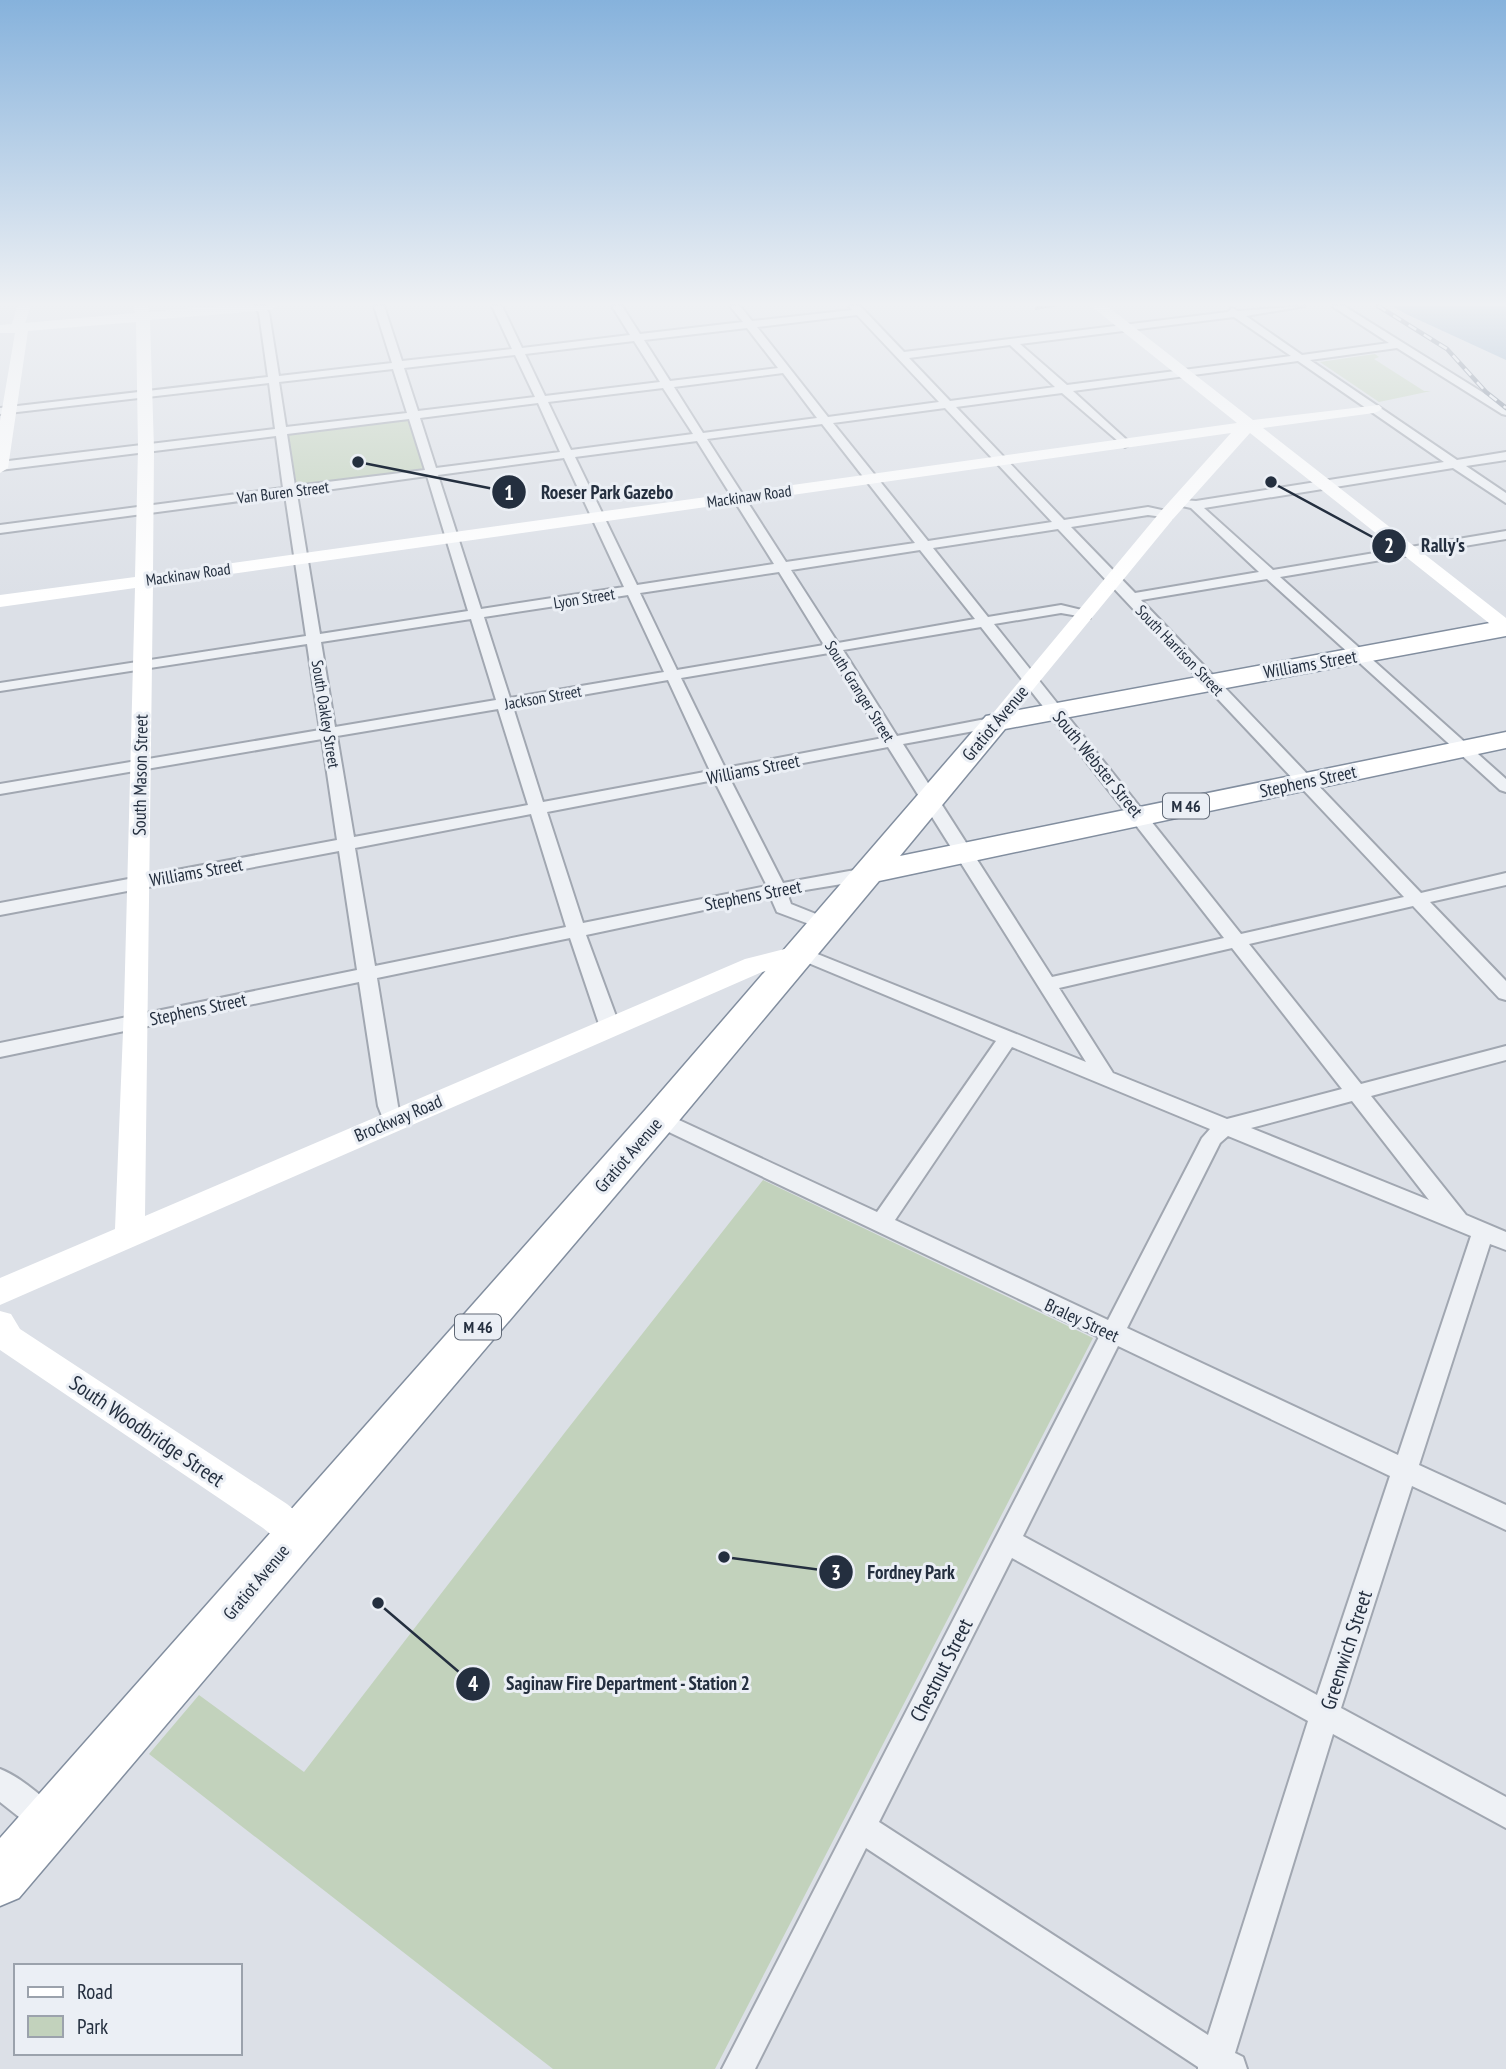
<svg xmlns="http://www.w3.org/2000/svg" width="1506" height="2069" viewBox="0 0 1506 2069" font-family="'PT Sans Narrow',sans-serif">
<style>
.green{fill:#c2d2bc}
.water{fill:#93b0cb}
.lines{fill:none;stroke-linecap:round;stroke-linejoin:round}
.street-casing{stroke:#a1a7b1;stroke-width:4}
.highway-casing{stroke:#828e9f;stroke-width:3}
.street{fill:#eef1f5;fill-rule:evenodd}
.secondary{fill:#fff;fill-rule:evenodd}
.highway{fill:#fff;fill-rule:evenodd}
.rail-casing{stroke:#748092;stroke-width:4.5}
.rail{stroke:#ebeff5;stroke-width:2.5;stroke-dasharray:9;stroke-linecap:butt}
.shaded-wall{fill:#7d8289}
.labels{text-anchor:middle;dominant-baseline:central;stroke-width:6;stroke-linejoin:round;paint-order:stroke}
.far-street-label{font-size:16px;fill:#242f3f;stroke:#ebeff5}
.shield{fill:#ebeff5;stroke:#606976;stroke-width:2}
.shield-label{font-size:16px;font-weight:bold;fill:#242f3f}
.street-label{font-size:18px;fill:#242f3f;stroke:#ebeff5}
.near-street-label{font-size:21px;fill:#242f3f;stroke:#ebeff5}
.leader{fill:none;stroke:#242f3f;stroke-width:2.5}
.callout-dot{fill:#242f3f;stroke:#ebeff5;stroke-width:2.5}
.mark-label{font-size:21px;text-anchor:middle;font-weight:bold;fill:#fff}
.callout-label{font-size:19px;text-anchor:middle;font-weight:bold;fill:#242f3f;stroke:#ebeff5;stroke-width:6;stroke-linejoin:round;paint-order:stroke}
</style>
<rect width="100%" height="100%" fill="#dce0e7"/>
<!-- green -->
<path class="green" d="M 1375,354 L 1379,357 L 1374,359 L 1424,391 L 1431,391 L 1379,402 L 1320,362 Z
M 409,418 L 426,470 L 297,487 L 288,434 Z
M 763,1180 L 1093,1338 L 715,2069 L 553,2069 L 149,1754 L 199,1695 L 304,1772 L 566,1431 Z"/>
<!-- water -->
<path class="water" d="M 1392,306 L 1506,306 L 1506,360 L 1406,314 Z"/>
<g class="lines">
<defs>
<path id="street" d="M 254,306 L 264,306 L 269,313 L 279,376 L 392,363 L 374,306 L 384,306 L 402,361 L 512,349 L 492,306 L 502,306 L 522,348 L 630,335 L 612,306 L 622,306 L 640,334 L 743,322 L 730,306 L 740,306 L 752,321 L 852,310 L 849,306 L 860,306 L 904,352 L 1228,312 L 1232,308 L 1238,311 L 1305,306 L 1246,316 L 1302,355 L 1389,343 L 1332,306 L 1344,306 L 1506,407 L 1506,415 L 1502,414 L 1397,348 L 1310,360 L 1457,460 L 1506,452 L 1506,460 L 1466,466 L 1506,493 L 1506,503 L 1453,468 L 1204,508 L 1273,570 L 1506,531 L 1506,539 L 1280,577 L 1506,779 L 1506,792 L 1500,790 L 1267,579 L 1141,600 L 1421,893 L 1506,873 L 1506,885 L 1430,902 L 1506,981 L 1506,1000 L 1499,998 L 1413,906 L 1249,944 L 1361,1084 L 1506,1046 L 1506,1060 L 1371,1096 L 1466,1215 L 1506,1232 L 1506,1250 L 1490,1244 L 1419,1465 L 1506,1505 L 1506,1530 L 1412,1486 L 1341,1708 L 1506,1797 L 1506,1828 L 1333,1734 L 1235,2053 L 1243,2057 L 1247,2069 L 1198,2069 L 1198,2067 L 866,1848 L 755,2069 L 722,2069 L 1099,1337 L 652,1124 L 649,1119 L 652,1114 L 659,1111 L 666,1114 L 877,1212 L 996,1041 L 794,957 L 791,953 L 794,949 L 800,947 L 1086,1062 L 888,747 L 729,777 L 783,883 L 866,868 L 875,874 L 866,880 L 787,893 L 791,904 L 831,920 L 834,924 L 831,928 L 825,930 L 777,912 L 770,896 L 586,935 L 620,1027 L 617,1032 L 603,1032 L 600,1027 L 570,938 L 377,978 L 398,1106 L 403,1121 L 400,1126 L 393,1129 L 386,1126 L 378,1106 L 359,982 L 0,1057 L 0,1043 L 357,970 L 339,851 L 0,915 L 0,903 L 337,840 L 322,739 L 0,794 L 0,784 L 320,730 L 307,644 L 0,691 L 0,683 L 306,636 L 285,495 L 0,533 L 0,525 L 283,488 L 276,436 L 0,470 L 0,462 L 275,429 L 269,383 L 0,414 L 0,408 L 268,377 L 259,313 ZM 857,315 L 939,402 L 828,417 L 757,327 ZM 1234,317 L 1291,356 L 1067,385 L 1020,344 ZM 747,328 L 778,368 L 670,381 L 644,340 ZM 634,341 L 660,382 L 545,396 L 525,354 ZM 1010,345 L 1055,387 L 950,401 L 909,358 ZM 515,355 L 535,397 L 418,411 L 404,368 ZM 1298,361 L 1444,462 L 1196,501 L 1182,500 L 1182,506 L 1191,508 L 1259,572 L 1135,593 L 1071,527 L 1148,515 L 1171,518 L 1171,512 L 1148,507 L 1064,520 L 956,407 L 1062,393 L 1125,447 L 1131,444 L 1129,442 L 1073,391 ZM 393,369 L 407,413 L 286,427 L 279,382 ZM 783,373 L 817,418 L 703,433 L 674,387 ZM 663,388 L 693,434 L 571,450 L 548,402 ZM 538,403 L 560,452 L 436,468 L 420,418 ZM 945,408 L 1052,522 L 928,541 L 833,423 ZM 409,419 L 425,470 L 295,486 L 287,434 ZM 822,424 L 915,543 L 786,562 L 707,439 ZM 697,441 L 774,564 L 637,585 L 575,457 ZM 564,458 L 624,587 L 481,609 L 438,475 ZM 427,476 L 468,611 L 320,634 L 297,494 ZM 1058,529 L 1404,897 L 1241,934 L 994,624 L 1061,613 L 1090,618 L 1090,612 L 1061,605 L 988,617 L 933,548 ZM 920,550 L 975,619 L 838,643 L 791,570 ZM 779,572 L 824,645 L 677,670 L 640,593 ZM 628,595 L 664,672 L 510,698 L 484,617 ZM 471,619 L 496,700 L 335,727 L 321,642 ZM 981,627 L 1224,938 L 1052,977 L 903,744 L 996,727 L 1004,722 L 996,717 L 897,736 L 843,650 ZM 829,653 L 883,738 L 725,768 L 681,678 ZM 668,680 L 710,771 L 543,802 L 513,707 ZM 498,709 L 528,805 L 354,837 L 337,736 ZM 714,780 L 767,886 L 583,923 L 547,812 ZM 531,814 L 566,927 L 375,966 L 355,848 ZM 1232,948 L 1342,1089 L 1227,1119 L 1113,1073 L 1059,988 ZM 1012,1047 L 1210,1129 L 1202,1138 L 1108,1320 L 895,1220 ZM 1352,1101 L 1429,1200 L 1251,1128 ZM 1228,1136 L 1471,1236 L 1398,1455 L 1127,1328 L 1220,1143 ZM 1118,1346 L 1390,1476 L 1317,1695 L 1023,1536 ZM 1012,1558 L 1308,1721 L 1208,2035 L 879,1822 Z
M 0,1769 C 19,1776 55,1804 63,1822 L 58,1832 L 48,1837 L 38,1832 L 0,1802 Z"/>
<path id="highway" d="M 1506,620 L 1506,636 L 1005,729 L 900,856 L 1506,732 L 1506,748 L 879,881 L 672,1129 L 19,1898 L 0,1906 L 0,1838 L 646,1109 L 986,716 Z"/>
</defs>
<!-- street casing -->
<use href="#street" class="street-casing"/>
<!-- highway casing -->
<use href="#highway" class="highway-casing"/>
<!-- street -->
<use href="#street" class="street"/>
<!-- secondary -->
<path class="secondary" d="M 17,306 L 31,306 L 25,323 L 135,313 L 134,306 L 148,306 L 149,312 L 220,306 L 277,306 L 270,310 L 150,320 L 154,449 L 153,574 L 1237,423 L 1091,306 L 1107,306 L 1253,420 L 1379,405 L 1382,408 L 1379,411 L 1374,413 L 1263,428 L 1506,618 L 1506,633 L 1499,631 L 1250,433 L 1173,519 L 1003,726 L 989,726 L 986,722 L 989,718 L 1161,511 L 1231,433 L 153,585 L 145,1216 L 745,959 L 800,945 L 809,947 L 812,953 L 809,959 L 762,972 L 0,1305 L 0,1278 L 115,1229 L 124,1007 L 135,588 L 0,607 L 0,595 L 135,577 L 138,449 L 136,322 L 28,331 L 8,468 L 0,473 L 0,421 L 15,333 L 0,333 L 0,325 L 12,324 Z
M 0,1311 L 11,1314 L 20,1329 L 287,1504 L 309,1522 L 315,1534 L 309,1546 L 297,1551 L 285,1546 L 263,1528 L 0,1350 Z"/>
<!-- highway -->
<use href="#highway" class="highway"/>
<defs>
<path id="rail" d="M 1378,306 L 1447,349 L 1486,392 L 1506,408"/>
</defs>
<!-- rail casing -->
<use href="#rail" class="rail-casing"/>
<!-- rail -->
<use href="#rail" class="rail"/>
</g>
<!-- shaded-wall -->
<path class="shaded-wall" d="M 1036,306 L 1059,306 L 1035,310 Z"/>
<!-- sky -->
<linearGradient id="sky" x2="0" y2="1"><stop stop-color="#86b2dc"/><stop offset="0.51" stop-color="#eff1f4"/><stop offset="1" stop-color="#eff1f4" stop-opacity="0"/></linearGradient>
<rect width="1506" height="596" fill="url(#sky)"/>
<g class="labels">
<!-- far-street labels -->
<g class="far-street-label">
<text transform="translate(283 492) rotate(-7)">Van Buren Street</text>
<text transform="translate(749 496) rotate(-8)">Mackinaw Road</text>
<text transform="translate(188 574) rotate(-8)">Mackinaw Road</text>
<text transform="translate(584 598) rotate(-9)">Lyon Street</text>
<text transform="translate(1180 650) rotate(46)">South Harrison Street</text>
<text transform="translate(860 691) rotate(58)">South Granger Street</text>
<text transform="translate(543 697) rotate(-10)">Jackson Street</text>
<text transform="translate(326 714) rotate(81)">South Oakley Street</text>
</g>
<!-- shield labels -->
<g class="shield">
<rect x="1163" y="793.5" width="46" height="25" rx="5"/>
<rect x="455" y="1314.5" width="46" height="25" rx="5"/>
</g>
<g class="shield-label">
<text x="1186" y="806">M 46</text>
<text x="478" y="1327">M 46</text>
</g>
<!-- street labels -->
<g class="street-label">
<text transform="translate(1310 664) rotate(-10)">Williams Street</text>
<text transform="translate(995 723) rotate(-50)">Gratiot Avenue</text>
<text transform="translate(1098 764) rotate(51)">South Webster Street</text>
<text transform="translate(753 769) rotate(-11)">Williams Street</text>
<text transform="translate(140 775) rotate(-89)">South Mason Street</text>
<text transform="translate(1308 781) rotate(-12)">Stephens Street</text>
<text transform="translate(196 872) rotate(-10)">Williams Street</text>
<text transform="translate(753 895) rotate(-11)">Stephens Street</text>
<text transform="translate(198 1009) rotate(-12)">Stephens Street</text>
<text transform="translate(398 1118) rotate(-23)">Brockway Road</text>
<text transform="translate(628 1155) rotate(-49)">Gratiot Avenue</text>
<text transform="translate(1082 1320) rotate(25)">Braley Street</text>
<text transform="translate(256 1582) rotate(-50)">Gratiot Avenue</text>
</g>
<!-- near-street labels -->
<g class="near-street-label">
<text transform="translate(147 1431) rotate(34)">South Woodbridge Street</text>
<text transform="translate(1346 1650) rotate(-72)">Greenwich Street</text>
<text transform="translate(941 1670) rotate(-63)">Chestnut Street</text>
</g>
</g>
<!-- callouts -->
<path class="leader" d="M358 462L509 492M1271 482L1389 546M724 1557L836 1572M378 1603L473 1684"/>
<g class="callout-dot">
<circle cx="358" cy="462" r="7"/>
<circle cx="1271" cy="482" r="7"/>
<circle cx="724" cy="1557" r="7"/>
<circle cx="378" cy="1603" r="7"/>
<circle cx="509" cy="492" r="18"/>
<circle cx="1389" cy="546" r="18"/>
<circle cx="836" cy="1572" r="18"/>
<circle cx="473" cy="1684" r="18"/>
</g>
<g class="mark-label">
<text x="509" y="500">1</text>
<text x="1389" y="553">2</text>
<text x="836" y="1580">3</text>
<text x="473" y="1691">4</text>
</g>
<g class="callout-label">
<text x="607" y="499">Roeser Park Gazebo</text>
<text x="1443" y="552">Rally's</text>
<text x="911" y="1579">Fordney Park</text>
<text x="628" y="1690">Saginaw Fire Department - Station 2</text>
</g>
<!-- legend -->
<rect x="14" y="1964" width="228" height="91" fill="#ebeff5" stroke="#9ba2ac" stroke-width="2"/>
<rect x="28" y="1987" width="35" height="10" fill="#ffffff" stroke="#9ba2ac" stroke-width="2"/>
<text x="77" y="1999" font-size="21" fill="#242f3f">Road</text>
<rect x="28" y="2016" width="35" height="21" fill="#c2d2bc" stroke="#9ba2ac" stroke-width="2"/>
<text x="77" y="2034" font-size="21" fill="#242f3f">Park</text>
</svg>
